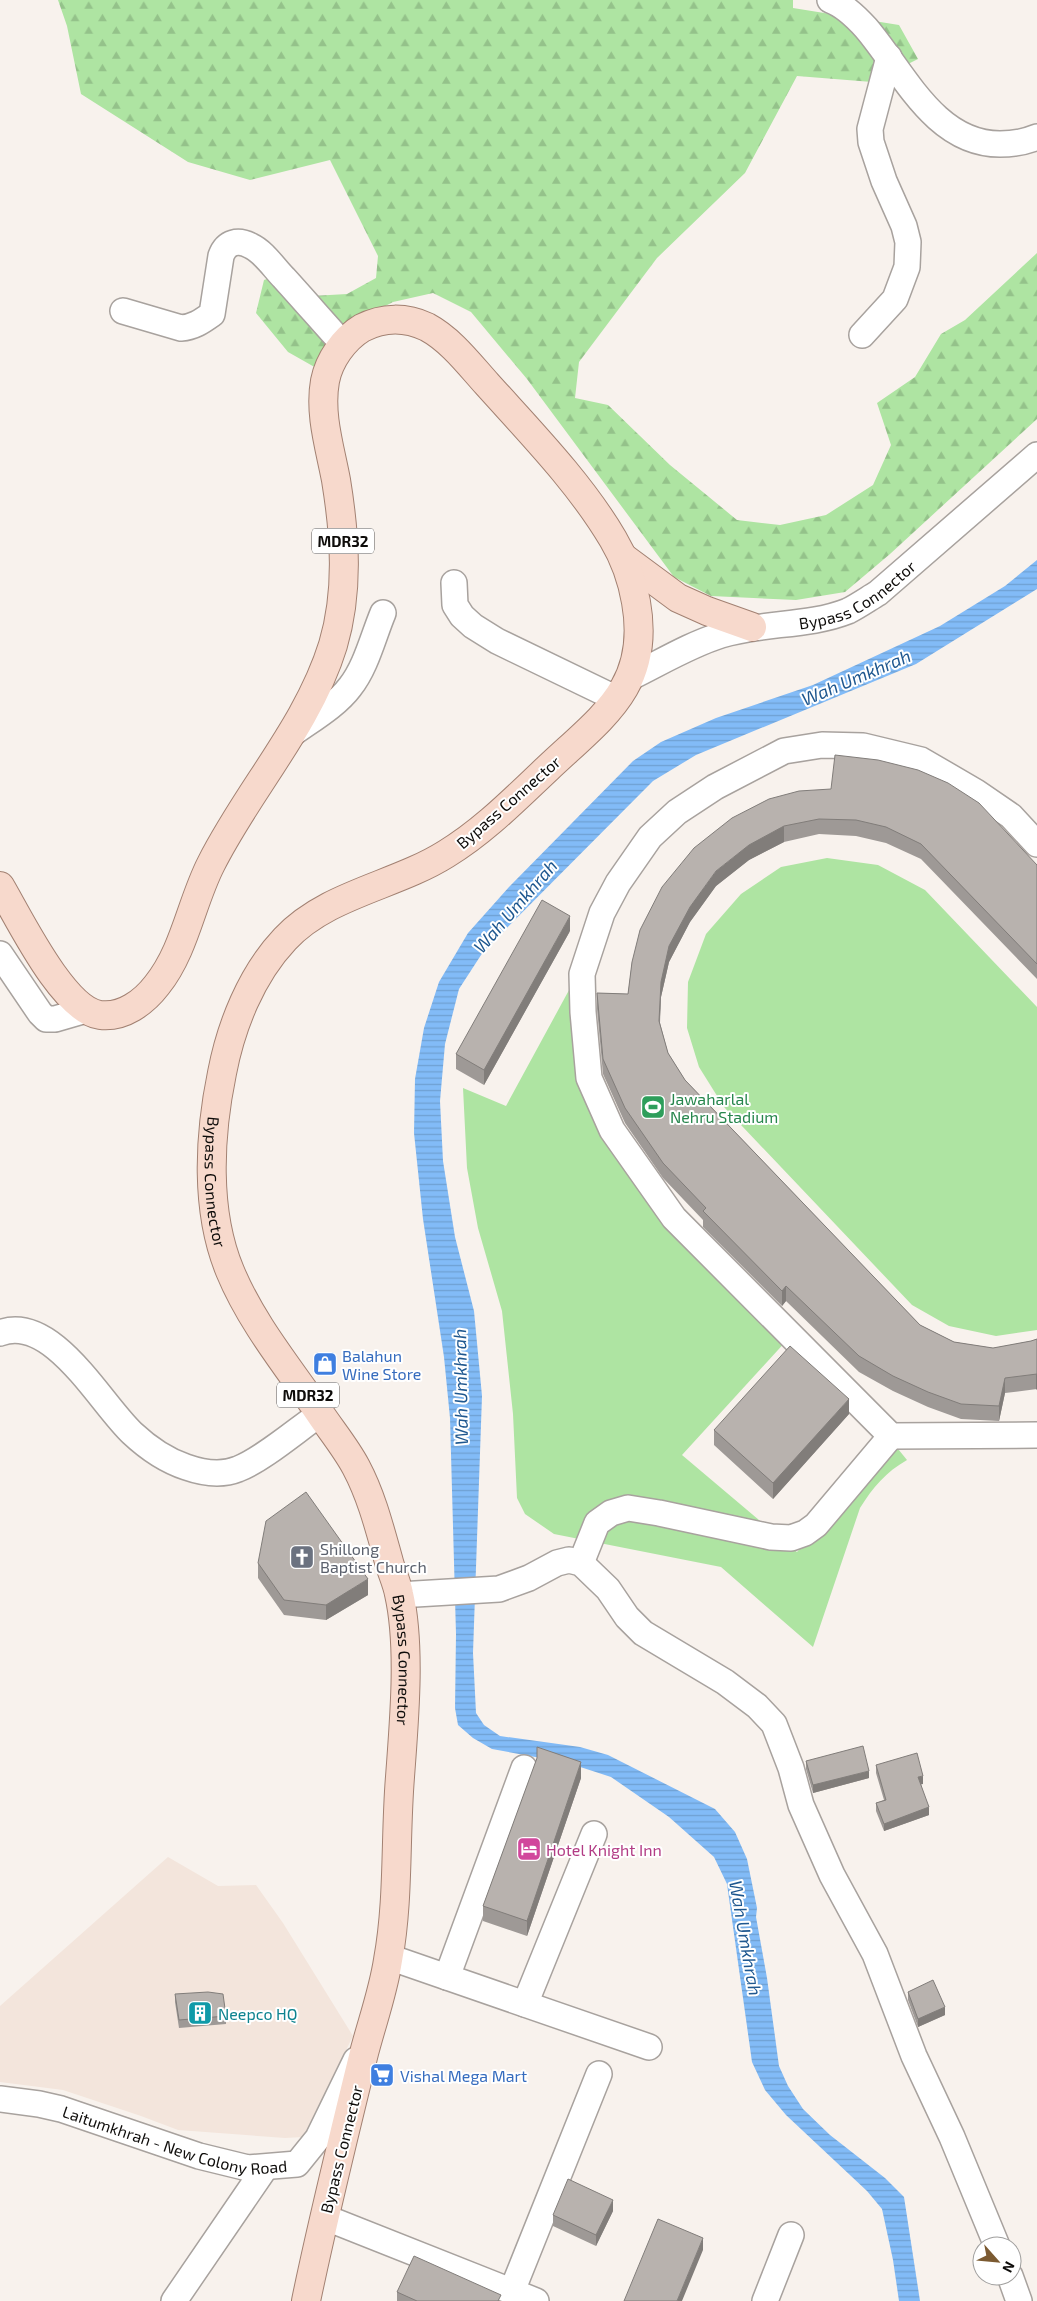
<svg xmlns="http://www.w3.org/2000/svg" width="1037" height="2301" viewBox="0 0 1037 2301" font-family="'Exo 2',sans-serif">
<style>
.built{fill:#f3e5dc}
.grass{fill:#aee4a2}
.forest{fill:url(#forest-firs)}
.water{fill:url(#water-rules)}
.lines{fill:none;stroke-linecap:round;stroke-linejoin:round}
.minor-casing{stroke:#a8a29e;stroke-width:28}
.major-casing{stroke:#a28172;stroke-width:30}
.minor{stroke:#fff;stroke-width:25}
.major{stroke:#f7d9cc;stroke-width:28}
.wall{fill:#9e9996}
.shaded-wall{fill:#817d7a}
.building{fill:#b8b2ae;stroke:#817d7a}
.labels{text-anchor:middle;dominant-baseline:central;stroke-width:4;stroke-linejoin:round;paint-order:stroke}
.shield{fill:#fff;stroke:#565554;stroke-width:1}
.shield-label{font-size:15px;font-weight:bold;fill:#0e0c0a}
.street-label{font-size:16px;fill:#0e0c0a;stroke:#fff}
.leisure-label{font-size:16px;fill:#27864d;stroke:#fff;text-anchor:start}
.shop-label{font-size:16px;fill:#366cbe;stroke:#fff;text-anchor:start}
.worship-label{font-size:16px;fill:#5b616d;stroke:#fff;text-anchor:start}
.hotel-label{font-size:16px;fill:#b23c85;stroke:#fff;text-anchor:start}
.culture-label{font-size:16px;fill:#0d838f;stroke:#fff;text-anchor:start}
.water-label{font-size:18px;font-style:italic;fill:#1e578f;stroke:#fff}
</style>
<defs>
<pattern id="forest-firs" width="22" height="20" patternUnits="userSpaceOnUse" patternTransform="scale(1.25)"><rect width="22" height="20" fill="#aee4a2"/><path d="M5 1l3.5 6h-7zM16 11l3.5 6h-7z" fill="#94c28a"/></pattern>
<pattern id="water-rules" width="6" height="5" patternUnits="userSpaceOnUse" patternTransform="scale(1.25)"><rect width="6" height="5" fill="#82bbf7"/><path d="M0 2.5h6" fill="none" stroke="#6fa0d2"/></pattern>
</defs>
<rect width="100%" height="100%" fill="#f8f2ed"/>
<!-- built -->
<path class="built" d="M 168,1857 L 218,1886 L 256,1885 L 283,1923 L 353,2036 L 303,2137 L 285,2138 L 178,2130 L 141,2116 L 63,2090 L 0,2082 L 0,2006 Z"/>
<!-- grass -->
<path class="grass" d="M 827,858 L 878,865 L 925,890 L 1037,1007 L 1037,1330 L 996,1336 L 949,1326 L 912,1305 L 724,1107 L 699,1067 L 687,1028 L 688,982 L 706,934 L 741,894 L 781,867 Z
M 587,957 L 589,1108 L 615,1158 L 639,1190 L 788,1339 L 682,1455 L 797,1552 L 894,1444 L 907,1460 C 886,1472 873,1487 860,1508 L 813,1647 L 721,1567 L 554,1534 L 525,1514 L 517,1498 L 513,1414 L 502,1311 L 478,1228 L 467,1168 L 463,1088 L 506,1106 Z"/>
<!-- forest -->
<path class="forest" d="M 58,0 L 793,0 L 793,8 L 899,25 L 918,59 L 872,82 L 797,76 L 745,173 L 657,258 L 579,362 L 575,398 L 608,405 L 670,465 L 737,520 L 780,525 L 826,515 L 873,485 L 891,445 L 877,403 L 915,377 L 941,334 L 965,320 L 1037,253 L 1037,419 L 890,554 L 845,592 L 796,600 L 711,596 L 674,577 L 527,379 L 471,312 L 433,293 L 393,302 L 358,320 L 318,369 L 288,352 L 256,313 L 264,280 L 288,272 L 312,296 L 347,294 L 376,278 L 378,256 L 330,160 L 250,180 L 188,162 L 81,94 L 67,26 Z"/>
<!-- water -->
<path class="water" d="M 1037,560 L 1037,589 L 916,664 L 696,755 L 653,781 L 483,952 L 459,989 L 445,1044 L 440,1101 L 443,1161 L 455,1237 L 474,1311 L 482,1396 L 473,1653 L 476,1713 L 484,1725 L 500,1736 L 580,1747 L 608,1755 L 715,1809 L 735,1832 L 747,1859 L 757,1908 L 756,1917 L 767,1978 L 779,2066 L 788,2086 L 803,2109 L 830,2135 L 885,2178 L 904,2197 L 920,2301 L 899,2301 L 893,2260 L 882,2209 L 867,2191 L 786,2115 L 765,2090 L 752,2062 L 727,1884 L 714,1857 L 669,1817 L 611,1777 L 568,1763 L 492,1749 L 473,1738 L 458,1725 L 455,1708 L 456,1634 L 450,1418 L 444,1357 L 423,1219 L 414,1133 L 415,1079 L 424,1028 L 439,982 L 468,933 L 509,887 L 633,761 L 661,742 L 716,718 L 813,685 L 940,626 L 1005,586 Z"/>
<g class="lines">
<defs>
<g id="minor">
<path d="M 830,0 C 844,5 856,17 866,28 C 903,71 934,144 1000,144 C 1013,144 1025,142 1037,137"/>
<path d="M 123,311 L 181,328 C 194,327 202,321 212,314 L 221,256 C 226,242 238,239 251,246 C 264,252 274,268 284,278 C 304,300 323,322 343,344"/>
<path d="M 862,335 L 895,299 L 907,267 L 908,242 L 904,226 L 884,181 L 871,142 L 870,129 L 889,57"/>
<path d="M 454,583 L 455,605 L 462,616 L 473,626 L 497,641 L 617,699"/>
<path id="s1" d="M 631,677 C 660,663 689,645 721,635 C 762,622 808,627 848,611 C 858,606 868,599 878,593 L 1037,455"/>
<path d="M 289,736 C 309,721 335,707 350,687 C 366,667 373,637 383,613"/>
<path d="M 1037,844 L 1011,816 L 976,792 L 921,760 L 863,746 L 822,745 L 784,751 L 715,787 L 677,812 L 650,837 L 618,883 L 602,913 L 582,974 L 583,1012 L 589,1078 L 612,1130 L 674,1218 L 891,1436 L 1037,1435"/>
<path d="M 0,954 L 40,1013 L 46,1019 L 55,1019 L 86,1010"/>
<path d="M 0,1333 C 52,1313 100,1403 132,1433 C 148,1448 165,1460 186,1467 C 203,1473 221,1476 238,1469 C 262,1460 298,1429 320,1414"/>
<path d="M 581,1563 L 597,1523 L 611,1513 L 628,1508 L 659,1513 L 771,1537 L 791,1538 L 805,1533 L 816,1525 L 891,1436"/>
<path d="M 399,1595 L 499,1589 L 529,1578 L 557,1563 L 569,1560 L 581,1563 L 608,1589 L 627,1617 L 643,1633 L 725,1682 L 757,1706 L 774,1724 L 791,1768 L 801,1805 L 832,1875 L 875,1954 L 914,2056 L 952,2137 L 997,2246"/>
<path d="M 389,1957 L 649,2047"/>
<path d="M 447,1977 L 524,1768"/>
<path d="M 525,2004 L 594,1834"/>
<path id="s2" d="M 0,2099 L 39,2104 L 61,2109 L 199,2156 L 248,2168 L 297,2164 L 318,2138 L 356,2060"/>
<path d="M 324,2217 L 536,2301"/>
<path d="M 1010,2276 L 1019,2301"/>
<path d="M 512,2291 L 599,2074"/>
<path d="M 174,2301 L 265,2168"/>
<path d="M 765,2301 L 791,2235"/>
</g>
<g id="major">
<path d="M 624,558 L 678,598 L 707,611 L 752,627"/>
<path id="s3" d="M 0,886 C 19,918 63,1010 100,1015 C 123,1018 144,1002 157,985 C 185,950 191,903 211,864 C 248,790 308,726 333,645 C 349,591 345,535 336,480 C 330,448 319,414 325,381 C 329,360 344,339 362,328 C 383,317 406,317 427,327 C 451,340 469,364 487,384 C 531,433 580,483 613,539 C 625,559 632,579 636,602 C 651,686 603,716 548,768 C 516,798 484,831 446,854 C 395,886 327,894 285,939 C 251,975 231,1026 222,1073 C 209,1136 205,1211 230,1271 C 251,1322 288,1367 319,1412 C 331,1430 346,1448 356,1467 C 372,1497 380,1530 389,1562 C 392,1573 397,1583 399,1594 C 411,1647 404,1722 400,1777 C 395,1838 399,1900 388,1960 C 383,1993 371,2025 363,2057 C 343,2138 323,2219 306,2301"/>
</g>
</defs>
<!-- minor casing -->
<use href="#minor" class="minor-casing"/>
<!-- major casing -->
<use href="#major" class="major-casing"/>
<!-- minor -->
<use href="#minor" class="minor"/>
<!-- major -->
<use href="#major" class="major"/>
</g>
<!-- wall -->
<path class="wall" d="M 799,791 L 1037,865 L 1037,979 L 921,859 L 886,843 L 856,836 L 819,834 L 784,842 L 749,860 L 716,886 L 690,922 L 669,962 L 661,997 L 660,1023 L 668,1053 L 685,1080 L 920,1325 L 954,1342 L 993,1348 L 1031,1341 L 1037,1339 L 1037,1389 L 1005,1393 L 999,1421 L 961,1419 L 928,1407 L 893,1391 L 859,1372 L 786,1301 L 782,1306 L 703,1227 L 703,1220 L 663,1178 L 625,1123 L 603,1074 L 597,1009 L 597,993 L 628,994 L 632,962 Z
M 570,931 L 484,1085 L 456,1069 L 456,1054 Z
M 849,1414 L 773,1499 L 714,1445 L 714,1430 Z
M 258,1563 L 368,1595 L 326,1620 L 284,1615 L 258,1578 Z
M 537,1747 L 581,1778 L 527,1936 L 483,1921 L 483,1906 L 537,1759 Z
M 806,1761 L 869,1778 L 813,1793 L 806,1769 Z
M 876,1765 L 923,1784 L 921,1784 L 929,1815 L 884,1831 L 876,1811 L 876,1803 L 884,1800 L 876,1773 Z
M 908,1992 L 945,2015 L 918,2027 L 908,2000 Z
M 175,1994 L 226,2016 L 226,2024 L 179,2028 L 175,2002 Z
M 613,2211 L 596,2246 L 553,2226 L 553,2215 Z
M 397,2292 L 501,2301 L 397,2301 Z"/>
<!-- shaded-wall -->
<path class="shaded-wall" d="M 784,826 L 784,842 L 749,860 L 716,886 L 690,922 L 669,962 L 661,997 L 659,1036 L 661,982 L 669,946 L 690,907 L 716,871 L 749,845 Z
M 570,916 L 570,931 L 484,1085 L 484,1070 Z
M 786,1286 L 786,1301 L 782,1306 L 782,1291 Z
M 1036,1374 L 1037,1374 L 1037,1389 L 1036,1390 Z
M 1005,1378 L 1005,1393 L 999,1421 L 999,1406 Z
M 849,1399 L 849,1414 L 773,1499 L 773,1483 Z
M 368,1579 L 368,1595 L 326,1620 L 326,1605 Z
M 581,1762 L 581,1778 L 527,1936 L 527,1921 Z
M 869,1771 L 869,1778 L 813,1793 L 813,1785 Z
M 923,1776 L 923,1784 L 918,1785 L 918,1777 Z
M 929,1807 L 929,1815 L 884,1831 L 884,1824 Z
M 945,2007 L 945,2015 L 918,2027 L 918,2019 Z
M 613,2200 L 613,2211 L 596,2246 L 596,2235 Z
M 703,2238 L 703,2250 L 682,2301 L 677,2301 Z"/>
<!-- building -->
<path class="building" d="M 835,755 L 878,760 L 918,770 L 948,783 L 979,803 L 1037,865 L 1037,964 L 921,844 L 886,827 L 856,820 L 819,819 L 784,826 L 749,845 L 716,871 L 690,907 L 669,946 L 661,982 L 659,1021 L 668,1053 L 685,1080 L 920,1325 L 954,1342 L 993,1348 L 1031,1341 L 1037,1339 L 1037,1374 L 1005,1378 L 999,1406 L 961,1404 L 928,1392 L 893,1376 L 859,1356 L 786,1286 L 782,1291 L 703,1211 L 706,1208 L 663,1163 L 625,1108 L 603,1059 L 597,993 L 628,994 L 632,962 L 640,930 L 662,887 L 694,848 L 732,818 L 769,799 L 799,791 L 831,789 Z
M 542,900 L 570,916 L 484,1070 L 456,1054 Z
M 790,1346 L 849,1399 L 773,1483 L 714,1430 Z
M 306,1492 L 368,1579 L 326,1605 L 284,1600 L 258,1563 L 266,1521 Z
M 863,1746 L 869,1771 L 813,1785 L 806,1761 Z
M 537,1747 L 581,1762 L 527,1921 L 483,1906 L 537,1758 Z
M 917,1753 L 923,1776 L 918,1777 L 929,1807 L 884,1824 L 876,1803 L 886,1800 L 876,1765 Z
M 933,1980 L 945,2007 L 918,2019 L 908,1992 Z
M 208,1992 L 223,1994 L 226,2016 L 179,2020 L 175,1994 Z
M 568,2179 L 613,2200 L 596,2235 L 553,2215 Z
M 658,2219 L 703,2238 L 677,2301 L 624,2301 Z
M 414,2256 L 501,2295 L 498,2301 L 417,2301 L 397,2292 Z"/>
<!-- icons -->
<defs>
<symbol id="stadium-square" viewBox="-11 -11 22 22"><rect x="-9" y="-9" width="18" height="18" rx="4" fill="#2e9e5b" stroke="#fff"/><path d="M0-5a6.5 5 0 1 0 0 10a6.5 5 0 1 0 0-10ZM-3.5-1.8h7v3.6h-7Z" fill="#fff"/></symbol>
<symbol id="shop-square" viewBox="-11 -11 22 22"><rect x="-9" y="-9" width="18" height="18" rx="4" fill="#3f7fe0" stroke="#fff"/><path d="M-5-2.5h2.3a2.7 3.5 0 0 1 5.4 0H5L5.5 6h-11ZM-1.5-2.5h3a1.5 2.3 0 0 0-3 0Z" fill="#fff"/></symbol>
<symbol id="church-square" viewBox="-11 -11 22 22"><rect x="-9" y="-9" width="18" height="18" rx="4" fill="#6b7280" stroke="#fff"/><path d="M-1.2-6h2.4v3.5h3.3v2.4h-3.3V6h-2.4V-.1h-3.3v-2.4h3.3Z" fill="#fff"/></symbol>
<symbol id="hotel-square" viewBox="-11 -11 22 22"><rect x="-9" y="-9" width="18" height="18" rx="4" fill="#d1479c" stroke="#fff"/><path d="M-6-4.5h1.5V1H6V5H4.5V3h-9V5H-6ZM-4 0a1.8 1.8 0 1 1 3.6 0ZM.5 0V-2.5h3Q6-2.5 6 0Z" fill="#fff"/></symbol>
<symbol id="building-square" viewBox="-11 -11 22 22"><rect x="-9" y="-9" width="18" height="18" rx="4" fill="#0f9aa8" stroke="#fff"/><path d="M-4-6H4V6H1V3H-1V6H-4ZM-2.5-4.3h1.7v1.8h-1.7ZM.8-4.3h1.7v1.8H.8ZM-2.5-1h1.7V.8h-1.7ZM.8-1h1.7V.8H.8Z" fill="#fff"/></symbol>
<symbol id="supermarket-square" viewBox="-11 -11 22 22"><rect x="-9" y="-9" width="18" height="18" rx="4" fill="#3f7fe0" stroke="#fff"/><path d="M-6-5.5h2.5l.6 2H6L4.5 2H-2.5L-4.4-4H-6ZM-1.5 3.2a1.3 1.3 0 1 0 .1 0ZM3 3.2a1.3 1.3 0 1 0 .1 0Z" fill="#fff"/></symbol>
</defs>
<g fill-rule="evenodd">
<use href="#stadium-square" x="639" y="1093" width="28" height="28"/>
<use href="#shop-square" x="311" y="1350" width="28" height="28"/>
<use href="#church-square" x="288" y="1543" width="28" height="28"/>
<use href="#hotel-square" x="515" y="1835" width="28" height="28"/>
<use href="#building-square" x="186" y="1999" width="28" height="28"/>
<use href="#supermarket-square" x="368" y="2061" width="28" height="28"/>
</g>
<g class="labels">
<!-- shield labels -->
<g class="shield">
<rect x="312" y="528.5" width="62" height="25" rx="4"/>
<rect x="277" y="1382.5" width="62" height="25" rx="4"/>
</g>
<g class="shield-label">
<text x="343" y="541">MDR32</text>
<text x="308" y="1395">MDR32</text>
</g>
<!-- street labels -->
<g class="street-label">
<text stroke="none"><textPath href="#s1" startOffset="244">Bypass Connector</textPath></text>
<text transform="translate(508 802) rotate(-41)">Bypass Connector</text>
<text stroke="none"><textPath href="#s3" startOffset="2146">Bypass Connector</textPath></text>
<text stroke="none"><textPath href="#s3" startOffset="2671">Bypass Connector</textPath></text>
<text stroke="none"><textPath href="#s2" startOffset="181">Laitumkhrah - New Colony Road</textPath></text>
<text transform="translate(341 2149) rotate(-76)">Bypass Connector</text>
</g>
<!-- leisure labels -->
<g class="leisure-label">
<text x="670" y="1098">Jawaharlal<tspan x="670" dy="18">Nehru Stadium</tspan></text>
</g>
<!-- shop labels -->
<g class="shop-label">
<text x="342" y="1355">Balahun<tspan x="342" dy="18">Wine Store</tspan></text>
<text x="400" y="2075">Vishal Mega Mart</text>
</g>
<!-- worship labels -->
<g class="worship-label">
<text x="320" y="1548">Shillong<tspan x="320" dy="18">Baptist Church</tspan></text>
</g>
<!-- hotel labels -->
<g class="hotel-label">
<text x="546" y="1849">Hotel Knight Inn</text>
</g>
<!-- culture labels -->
<g class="culture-label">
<text x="218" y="2013">Neepco HQ</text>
</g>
<!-- water labels -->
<g class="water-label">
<text transform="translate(856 677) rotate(-23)">Wah Umkhrah</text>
<text transform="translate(515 906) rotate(-49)">Wah Umkhrah</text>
<text transform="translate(460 1387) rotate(-91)">Wah Umkhrah</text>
<text transform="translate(746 1938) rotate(80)">Wah Umkhrah</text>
</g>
</g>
<!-- north arrow -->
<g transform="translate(997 2261) rotate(117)"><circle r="24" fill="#ffffff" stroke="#9f9e9d"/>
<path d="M0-4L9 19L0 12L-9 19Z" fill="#7b5a31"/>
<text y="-8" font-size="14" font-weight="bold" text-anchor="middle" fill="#0e0c0a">N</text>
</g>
</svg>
